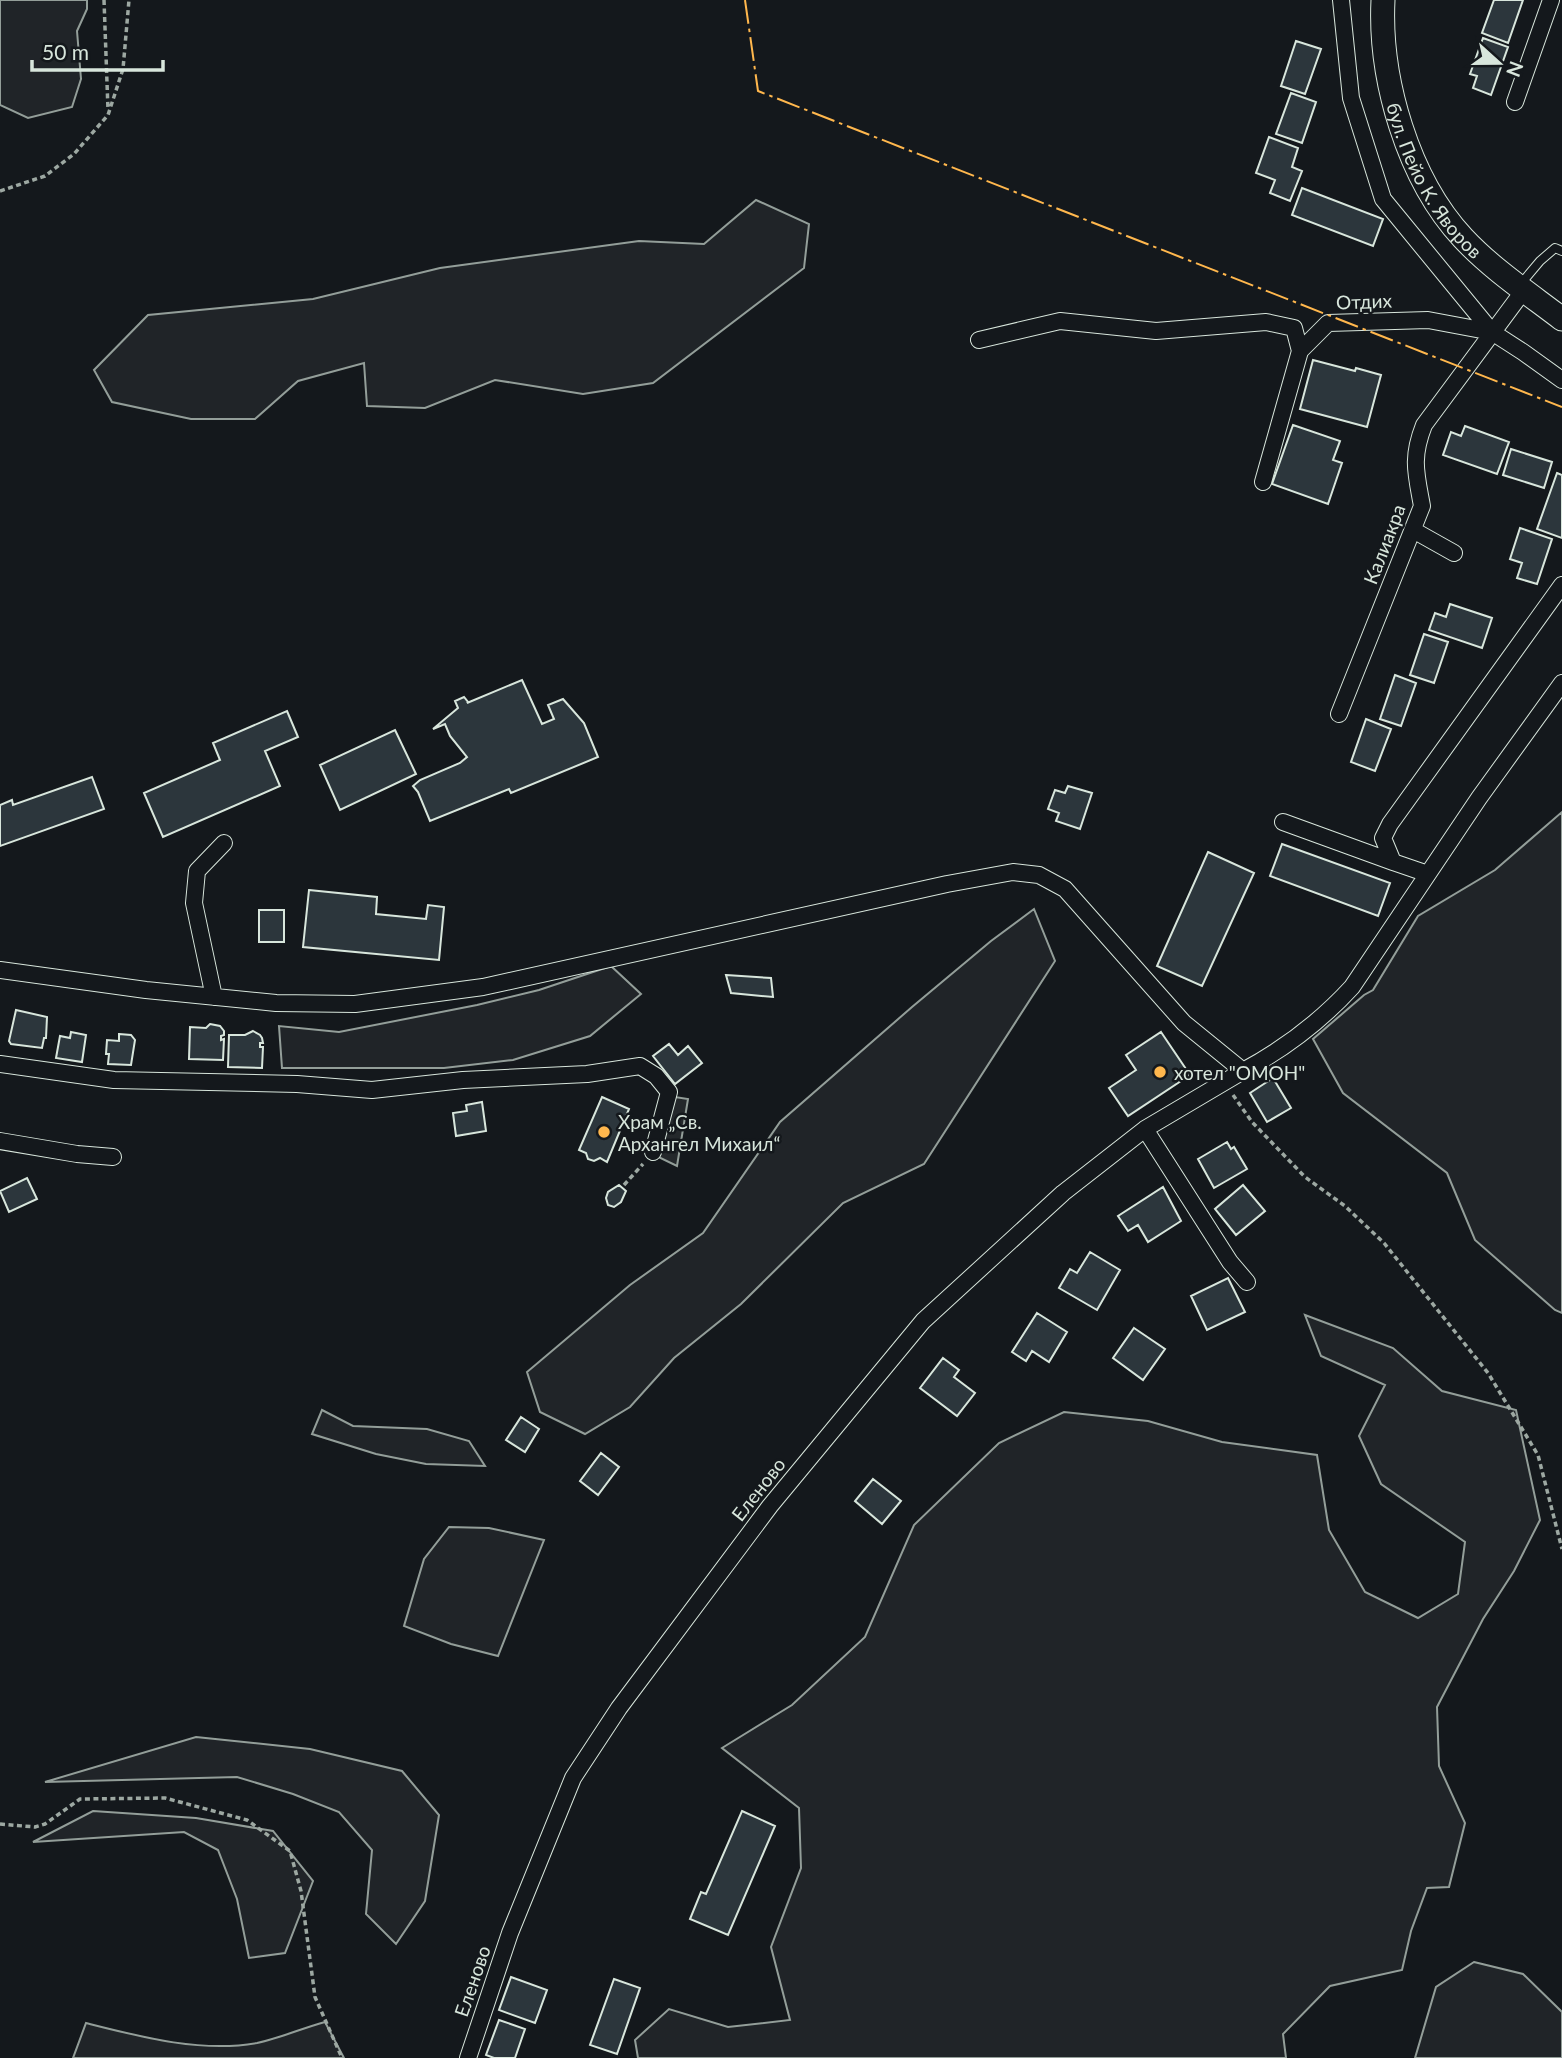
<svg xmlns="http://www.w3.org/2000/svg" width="1562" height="2058" viewBox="0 0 1562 2058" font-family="Lato,sans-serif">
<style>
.green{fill:#202428;stroke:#939e99;stroke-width:2}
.parking{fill:#24282b;stroke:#939e99;stroke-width:2}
.building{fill:#2c363c;stroke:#d8e6dc;stroke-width:2}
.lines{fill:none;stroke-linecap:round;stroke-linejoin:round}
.lane-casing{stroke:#d8e6dc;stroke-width:10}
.street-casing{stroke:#d8e6dc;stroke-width:18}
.secondary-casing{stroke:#d8e6dc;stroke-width:25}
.path{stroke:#9da8a2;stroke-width:3.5;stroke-dasharray:5 3.5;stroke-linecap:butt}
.lane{stroke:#14181c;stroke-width:8}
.street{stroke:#14181c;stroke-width:16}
.secondary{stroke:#14181c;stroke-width:23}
.power{stroke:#ffb74d;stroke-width:2;stroke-dasharray:24 5 3.5 5;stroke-linecap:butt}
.poi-dot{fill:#ffb74d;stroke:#14181c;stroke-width:2.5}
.labels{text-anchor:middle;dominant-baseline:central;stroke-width:5;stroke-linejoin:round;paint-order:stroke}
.street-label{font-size:19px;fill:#d8e6dc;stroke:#14181c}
.poi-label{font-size:19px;fill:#d8e6dc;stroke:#14181c;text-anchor:start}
</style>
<rect width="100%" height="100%" fill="#14181c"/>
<!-- green -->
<path class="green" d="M 0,0 L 87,0 L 87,9 L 77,31 L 81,79 L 72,107 L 28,118 L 0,105 Z
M 756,200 L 809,224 L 804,268 L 653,383 L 583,394 L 495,380 L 425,408 L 367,406 L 364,363 L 298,381 L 255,419 L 191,419 L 112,402 L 94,370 L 148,315 L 313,299 L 440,268 L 639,241 L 704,244 Z
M 1562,812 L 1562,1313 L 1555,1310 L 1475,1240 L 1447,1173 L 1343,1093 L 1313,1039 L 1364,995 L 1373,990 L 1418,916 L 1495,870 Z
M 1034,909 L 1055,961 L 924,1164 L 843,1203 L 741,1304 L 674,1358 L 630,1407 L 585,1434 L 540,1412 L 527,1372 L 630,1285 L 703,1233 L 780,1122 L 912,1007 L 991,941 Z
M 611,966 L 641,994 L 590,1036 L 513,1060 L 444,1068 L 282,1068 L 279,1026 L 339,1032 L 477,1005 L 539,990 Z
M 1305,1315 L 1393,1348 L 1442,1391 L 1516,1410 L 1540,1520 L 1514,1571 L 1483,1619 L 1437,1707 L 1439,1766 L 1465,1823 L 1449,1887 L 1427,1888 L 1411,1931 L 1402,1970 L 1330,1986 L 1283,2034 L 1286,2058 L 638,2058 L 635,2040 L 669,2009 L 728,2027 L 790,2020 L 771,1947 L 801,1868 L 799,1808 L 722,1748 L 792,1705 L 865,1637 L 914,1525 L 999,1443 L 1064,1412 L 1148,1421 L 1222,1442 L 1317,1455 L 1329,1530 L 1365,1592 L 1418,1618 L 1458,1594 L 1465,1542 L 1381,1484 L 1359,1436 L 1385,1385 L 1321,1356 Z
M 322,1410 L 353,1426 L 427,1429 L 469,1441 L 485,1466 L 426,1464 L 376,1454 L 312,1434 Z
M 449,1527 L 489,1528 L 544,1540 L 498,1656 L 451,1644 L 404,1626 L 424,1559 Z
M 196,1737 L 310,1749 L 402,1771 L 439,1815 L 425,1901 L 396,1944 L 366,1914 L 372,1850 L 339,1812 L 293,1794 L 237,1777 L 45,1782 Z
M 93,1811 L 196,1818 L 273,1831 L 313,1881 L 285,1953 L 249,1958 L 237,1899 L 218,1850 L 184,1832 L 33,1842 Z
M 1474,1962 L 1523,1974 L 1562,2012 L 1562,2058 L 1415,2058 L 1436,1987 Z
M 325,2022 L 344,2058 L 73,2058 L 86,2023 C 141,2037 201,2053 257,2043 C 280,2038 303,2028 325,2022 Z"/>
<!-- parking -->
<path class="parking" d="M 662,1095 L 688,1099 L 677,1166 L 648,1152 Z"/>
<!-- building -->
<path class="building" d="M 1494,0 L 1523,0 L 1508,43 L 1482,33 Z
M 1483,38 L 1508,47 L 1491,95 L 1473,88 L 1477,76 L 1470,74 Z
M 1296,41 L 1321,49 L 1305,94 L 1281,86 Z
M 1291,93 L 1316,102 L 1302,143 L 1276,134 Z
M 1269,137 L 1298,148 L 1292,167 L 1302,171 L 1290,201 L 1270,193 L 1275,180 L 1256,173 Z
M 1302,188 L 1383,219 L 1373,246 L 1292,215 Z
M 1313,360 L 1355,371 L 1356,368 L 1381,375 L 1367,427 L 1300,409 Z
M 1293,425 L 1340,441 L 1333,460 L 1342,463 L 1328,504 L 1272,484 Z
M 1465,426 L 1509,442 L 1497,474 L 1443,455 L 1451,432 L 1461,436 Z
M 1511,449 L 1552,462 L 1544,488 L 1503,475 Z
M 1557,473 L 1562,475 L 1562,538 L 1537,529 Z
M 1520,528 L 1552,539 L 1537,584 L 1517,578 L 1522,563 L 1510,559 Z
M 1450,604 L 1492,618 L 1482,648 L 1429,630 L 1435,613 L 1446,617 Z
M 1424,634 L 1448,642 L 1434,683 L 1410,675 Z
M 1395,675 L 1416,683 L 1401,726 L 1380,719 Z
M 522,680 L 542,724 L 554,719 L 548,705 L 563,699 L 584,723 L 598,757 L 511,793 L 509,789 L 430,821 L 418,792 L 413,786 L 420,780 L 460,763 L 467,757 L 450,736 L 445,724 L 433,729 L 458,708 L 455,701 L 464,697 L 468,702 L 467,703 Z
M 287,711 L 298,737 L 265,751 L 280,786 L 163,837 L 144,793 L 220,760 L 213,743 Z
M 1366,719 L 1391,729 L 1375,771 L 1351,762 Z
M 395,730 L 416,774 L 340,810 L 320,765 Z
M 92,777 L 104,809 L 0,846 L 0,805 L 12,800 L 13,805 Z
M 1068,786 L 1092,793 L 1080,829 L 1056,821 L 1059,813 L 1048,809 L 1055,790 L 1065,793 Z
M 1282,844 L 1390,883 L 1378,916 L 1270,876 Z
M 1208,852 L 1254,873 L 1202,986 L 1157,966 Z
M 309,890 L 377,897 L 376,914 L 426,919 L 428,905 L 444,907 L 439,960 L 303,947 Z
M 259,910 L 284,910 L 284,942 L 259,942 Z
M 726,975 L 771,978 L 773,997 L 731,993 Z
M 16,1010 L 47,1017 L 46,1038 L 44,1038 L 42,1048 L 11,1044 L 9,1041 Z
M 210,1024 L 220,1026 L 224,1031 L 224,1035 L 221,1036 L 221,1040 L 224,1039 L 223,1060 L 189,1059 L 190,1027 L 206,1028 Z
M 253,1031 L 260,1035 L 262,1038 L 263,1043 L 260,1043 L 260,1047 L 263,1047 L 262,1068 L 228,1067 L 229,1035 L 245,1035 Z
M 71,1032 L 86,1035 L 82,1062 L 56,1058 L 60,1036 L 70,1038 Z
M 1161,1032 L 1190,1075 L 1128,1116 L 1109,1088 L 1136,1070 L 1126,1055 Z
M 119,1034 L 131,1035 L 135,1040 L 131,1065 L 108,1064 L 109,1054 L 106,1054 L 107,1040 L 119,1041 Z
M 669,1044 L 678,1055 L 688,1046 L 702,1063 L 675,1084 L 653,1056 Z
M 1273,1078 L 1291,1108 L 1267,1122 L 1250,1093 Z
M 602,1097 L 629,1109 L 607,1162 L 600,1158 L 594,1161 L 588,1159 L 586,1153 L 579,1150 Z
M 482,1102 L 486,1131 L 456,1136 L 453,1113 L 467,1111 L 466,1105 Z
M 1227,1142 L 1231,1149 L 1234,1147 L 1247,1169 L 1214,1188 L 1198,1159 Z
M 27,1178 L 37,1199 L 9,1212 L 0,1191 Z
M 619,1185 L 626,1191 L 621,1202 L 614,1207 L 608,1205 L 606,1198 L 608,1192 Z
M 1243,1185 L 1265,1211 L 1236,1235 L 1215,1209 Z
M 1163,1187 L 1181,1221 L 1148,1242 L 1138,1225 L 1128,1231 L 1118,1216 Z
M 1090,1252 L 1120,1270 L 1097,1310 L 1059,1288 L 1070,1269 L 1077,1273 Z
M 1228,1278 L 1245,1312 L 1207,1330 L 1191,1296 Z
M 1037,1313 L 1067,1332 L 1049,1362 L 1032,1351 L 1026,1361 L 1012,1352 Z
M 1134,1328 L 1165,1349 L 1143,1380 L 1113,1358 Z
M 943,1358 L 959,1370 L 954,1377 L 975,1393 L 957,1416 L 920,1388 Z
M 521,1417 L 539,1429 L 525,1452 L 506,1440 Z
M 601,1453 L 619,1467 L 598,1495 L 580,1481 Z
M 873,1479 L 901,1501 L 882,1524 L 855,1501 Z
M 742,1811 L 775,1826 L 728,1935 L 690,1919 L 701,1892 L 706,1894 Z
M 511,1977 L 547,1990 L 535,2023 L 499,2010 Z
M 614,1979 L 640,1988 L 617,2054 L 590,2045 Z
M 499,2020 L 525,2029 L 515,2058 L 494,2058 L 486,2055 Z"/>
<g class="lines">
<defs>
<path id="lane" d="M 1519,286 L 1540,261 L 1555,248 L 1562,251"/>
<path id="street" d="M 1341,0 L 1351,98 L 1383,199 L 1492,332 L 1523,352 L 1562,380
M 1515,102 L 1551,0
M 979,340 L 1060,321 L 1156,331 L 1266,322 L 1294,328 L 1300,351
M 1263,482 L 1300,351 L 1328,323 L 1428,320 L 1492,332
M 1413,530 L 1454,553
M 1339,714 L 1422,506 C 1416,473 1411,458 1424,425 L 1524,290
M 1283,822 L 1393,862
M 1428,874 L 1393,862 L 1383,838 L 1390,824 L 1562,585
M 0,970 L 146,990 L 276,1003 L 355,1004 L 483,987 L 947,884 L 1013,872 L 1039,875 L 1065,889 L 1184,1023 L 1243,1071 C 1284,1049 1320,1022 1352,987 L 1479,798 L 1562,683
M 214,997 L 194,903 L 197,871 L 224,843
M 0,1064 L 114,1080 L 297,1084 L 372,1090 L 463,1080 L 587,1074 L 640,1066 L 656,1076 L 669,1092 L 653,1152
M 1145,1129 L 1230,1262 L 1247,1282
M 0,1141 L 77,1154 L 113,1157
M 468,2058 L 510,1933 L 573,1778 L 619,1708 L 770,1506 L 923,1321 L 1063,1193 L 1145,1129 L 1243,1071"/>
<g id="secondary">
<path id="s1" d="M 1383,0 C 1379,79 1408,179 1463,238 C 1492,269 1528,293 1562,319"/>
</g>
</defs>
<!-- lane casing -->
<use href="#lane" class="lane-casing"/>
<!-- street casing -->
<use href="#street" class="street-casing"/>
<!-- secondary casing -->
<use href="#secondary" class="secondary-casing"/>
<!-- path -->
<path class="path" d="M 104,0 L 108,110
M 0,191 L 45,176 L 74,154 L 108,115 L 123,69 L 129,0
M 1233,1095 L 1252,1122 L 1305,1177 L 1345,1206 L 1384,1243 L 1488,1373 L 1538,1455 L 1562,1549
M 624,1185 L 643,1164
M 0,1824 L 35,1827 L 45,1824 L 80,1799 L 165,1798 L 247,1820 L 290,1851 L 301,1891 L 315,1997 L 342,2058"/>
<!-- lane -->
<use href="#lane" class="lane"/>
<!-- street -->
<use href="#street" class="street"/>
<!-- secondary -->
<use href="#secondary" class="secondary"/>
<!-- power -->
<path class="power" d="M 745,0 L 758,91 L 1562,407"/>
</g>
<!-- markers -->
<g class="poi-dot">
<circle cx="1160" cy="1072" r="7"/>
<circle cx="604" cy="1132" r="7"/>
</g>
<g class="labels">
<!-- street labels -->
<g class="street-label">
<text stroke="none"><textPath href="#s1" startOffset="192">бул. Пейо К. Яворов</textPath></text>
<text transform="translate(1364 301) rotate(-2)">Отдих</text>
<text transform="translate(1384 544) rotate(-69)">Калиакра</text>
<text transform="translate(758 1489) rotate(-52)">Еленово</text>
<text transform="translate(472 1981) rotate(-71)">Еленово</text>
</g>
<!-- poi labels -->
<g class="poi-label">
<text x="1174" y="1072">хотел "ОМОН"</text>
<text x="618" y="1121">Храм „Св.<tspan x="618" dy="22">Архангел Михаил“</tspan></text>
</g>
</g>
<!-- north arrow -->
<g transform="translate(1499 63) rotate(111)" stroke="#14181c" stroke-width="5" paint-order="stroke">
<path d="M0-5L12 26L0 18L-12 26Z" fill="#d8e6dc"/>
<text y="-10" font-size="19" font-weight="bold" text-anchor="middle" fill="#d8e6dc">N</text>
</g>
<!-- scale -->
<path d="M32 60v10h131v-10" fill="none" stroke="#d8e6dc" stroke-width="3.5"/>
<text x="42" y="60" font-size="21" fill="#d8e6dc" stroke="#14181c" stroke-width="5" paint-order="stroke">50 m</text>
</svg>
